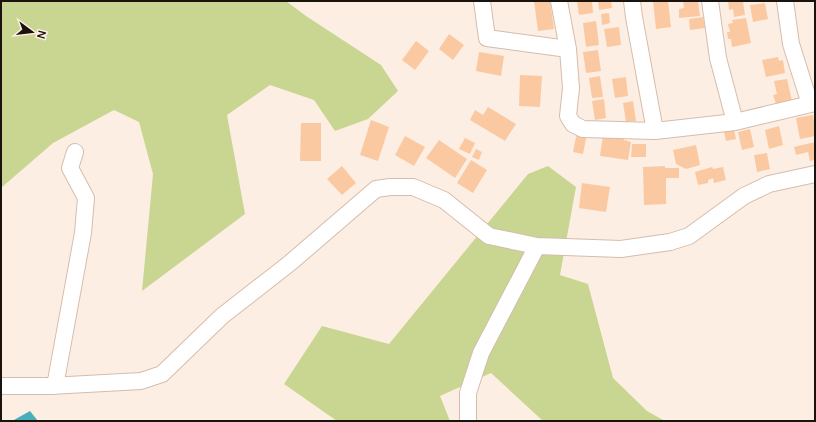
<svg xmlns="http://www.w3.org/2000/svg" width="816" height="422" viewBox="0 0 816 422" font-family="Manrope,sans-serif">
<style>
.green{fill:#c9d691}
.water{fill:#48afbe}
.building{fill:#fbc9a1}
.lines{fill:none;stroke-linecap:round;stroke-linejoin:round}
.minor-casing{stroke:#d5bdab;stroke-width:18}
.minor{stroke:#fff;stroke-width:16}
</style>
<rect width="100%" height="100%" fill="#fdeee3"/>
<!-- green -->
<path class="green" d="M 1,1 L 286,1 L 306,16 L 381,65 L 398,91 L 368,119 L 335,131 L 314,100 L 270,85 L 227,115 L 245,214 L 142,291 L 153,174 L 139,122 L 114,110 L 53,143 L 1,188 Z
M 548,166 L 576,187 L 560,275 L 588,284 L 613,378 L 647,411 L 665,421 L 543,421 L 491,373 L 440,396 L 450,421 L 337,421 L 284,384 L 322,326 L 389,344 L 528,174 Z"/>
<!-- water -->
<path class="water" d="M 30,411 L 38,421 L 12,421 Z"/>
<!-- building -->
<path class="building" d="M 534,1 L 550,1 L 554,29 L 538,31 Z
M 577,1 L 592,1 L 593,13 L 579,15 Z
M 598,1 L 611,1 L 612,8 L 599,10 Z
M 653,1 L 668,1 L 671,27 L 656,29 Z
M 683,1 L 698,1 L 700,16 L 679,18 L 679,9 L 684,8 Z
M 728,1 L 743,1 L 745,15 L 734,17 L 733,9 L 729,10 Z
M 765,3 L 768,19 L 753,22 L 750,5 Z
M 609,13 L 610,23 L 602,25 L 601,14 Z
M 703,17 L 705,28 L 690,30 L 689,19 Z
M 746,18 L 751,43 L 732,47 L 731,39 L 728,39 L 727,32 L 730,32 L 728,24 L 733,23 L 732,20 Z
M 596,21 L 599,45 L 586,47 L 583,23 Z
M 619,27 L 621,45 L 607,47 L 604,29 Z
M 449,34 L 464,45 L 453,60 L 439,49 Z
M 416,41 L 429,51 L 415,70 L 402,60 Z
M 598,50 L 601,71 L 586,73 L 583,52 Z
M 479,52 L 504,56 L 501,76 L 476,71 Z
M 778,57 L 779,61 L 783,60 L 785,73 L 766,77 L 762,60 Z
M 520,75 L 542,76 L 540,107 L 519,106 Z
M 600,76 L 603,97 L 592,98 L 589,78 Z
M 626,77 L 628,96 L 615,98 L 612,79 Z
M 787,79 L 792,101 L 776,104 L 773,95 L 777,94 L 774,81 Z
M 604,99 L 606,118 L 595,120 L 592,101 Z
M 633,101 L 636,121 L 626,122 L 623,103 Z
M 488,107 L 516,124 L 505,141 L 470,120 L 475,110 L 483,115 Z
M 813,115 L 815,127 L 815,136 L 800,139 L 796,118 Z
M 371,120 L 389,127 L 378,161 L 360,155 Z
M 301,123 L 321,123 L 321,161 L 300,161 Z
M 779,126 L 783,145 L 769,149 L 765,130 Z
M 734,129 L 736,139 L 726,141 L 724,132 Z
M 750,129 L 754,147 L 742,150 L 738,132 Z
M 577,132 L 587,134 L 583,154 L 573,152 Z
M 603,135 L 624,138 L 624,140 L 631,142 L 628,160 L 600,156 Z
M 405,136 L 425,147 L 414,166 L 395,155 Z
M 465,138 L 475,143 L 470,154 L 459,149 Z
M 439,140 L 467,159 L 455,178 L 426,158 Z
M 815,142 L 815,160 L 810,161 L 808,152 L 796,155 L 794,147 Z
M 632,144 L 646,144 L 646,157 L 631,157 Z
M 696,145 L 700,165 L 686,169 L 676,164 L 673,150 Z
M 476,149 L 482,152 L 479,160 L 472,157 Z
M 767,153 L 770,169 L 757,172 L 754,155 Z
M 471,160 L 487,170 L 473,193 L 457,183 Z
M 342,166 L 356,183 L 342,195 L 327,179 Z
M 665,166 L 665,168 L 679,168 L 679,178 L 666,178 L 666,204 L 644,205 L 643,167 Z
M 712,167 L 713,169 L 723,167 L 726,180 L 714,183 L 713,178 L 708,180 L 708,183 L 698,185 L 695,172 Z
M 582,183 L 610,187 L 606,212 L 579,208 Z"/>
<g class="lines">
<defs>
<path id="minor" d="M 482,1 L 487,38 L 568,49
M 559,1 L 568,49 L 571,88 L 568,116 L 573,124 L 583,129 L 655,131 L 735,122 L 815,103
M 632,1 L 634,17 L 655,131
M 710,1 L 718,58 L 735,122
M 785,1 L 791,44 L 810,104
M 1,386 L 50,386 L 141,381 L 162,374 L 222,316 L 290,263 L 376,189 L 390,187 L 413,187 L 444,200 L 489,236 L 537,246 L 621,249 L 670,242 L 689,236 L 744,196 L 769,184 L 815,174
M 55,386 L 83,233 L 86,198 L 70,168 L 75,152
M 468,421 L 468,393 L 481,353 L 537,246"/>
</defs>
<!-- minor casing -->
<use href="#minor" class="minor-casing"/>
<!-- minor -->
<use href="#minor" class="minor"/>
</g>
<!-- border -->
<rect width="816" height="422" fill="none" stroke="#1a120c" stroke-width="4"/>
<!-- north arrow -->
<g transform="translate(32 32) rotate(105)" stroke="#fdeee3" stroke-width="3" paint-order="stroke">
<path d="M0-3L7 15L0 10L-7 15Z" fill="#1a120c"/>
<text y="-6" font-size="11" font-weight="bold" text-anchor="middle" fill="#1a120c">N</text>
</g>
</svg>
